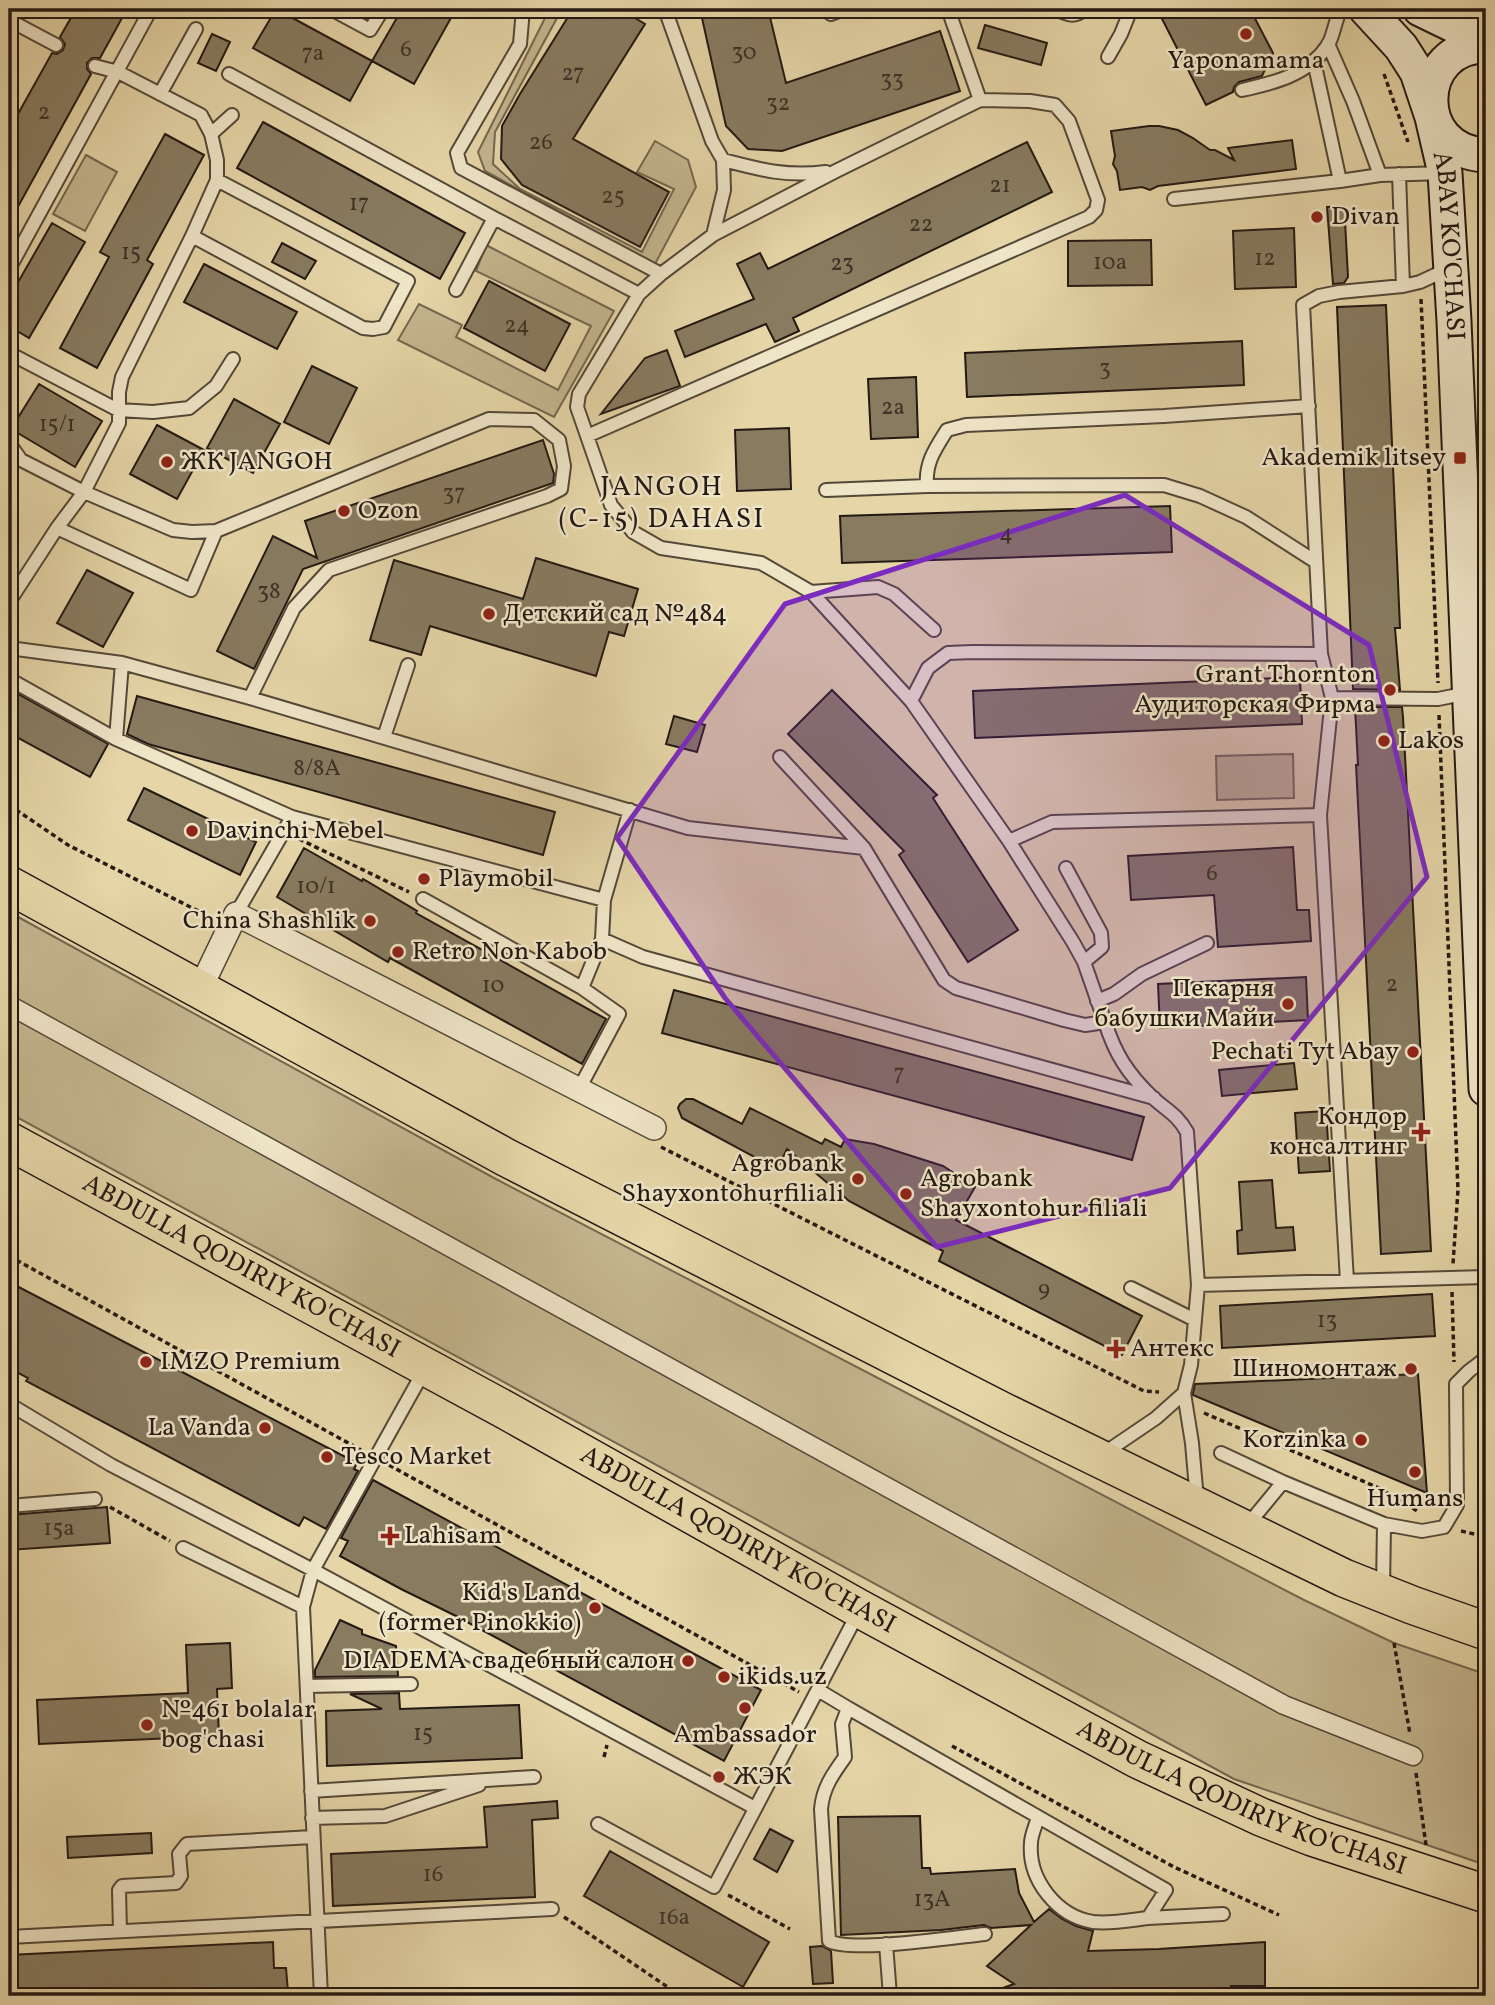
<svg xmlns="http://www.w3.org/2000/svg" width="1495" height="2005" viewBox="0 0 1495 2005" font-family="Vollkorn,serif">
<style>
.green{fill:#c4b58e;stroke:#746750;stroke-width:2}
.building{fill:#887b60;stroke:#241913;stroke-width:2}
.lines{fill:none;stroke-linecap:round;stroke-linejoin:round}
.service-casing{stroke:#544838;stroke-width:16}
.pedestrian-casing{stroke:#544838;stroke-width:21}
.minor-casing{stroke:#544838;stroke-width:26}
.secondary-casing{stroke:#241913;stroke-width:37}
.primary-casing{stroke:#241913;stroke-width:40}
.path{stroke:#241913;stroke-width:3.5;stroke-dasharray:5 3.5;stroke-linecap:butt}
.service{stroke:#eee4c6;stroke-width:12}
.pedestrian{stroke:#eee4c6;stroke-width:18}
.minor{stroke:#eee4c6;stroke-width:23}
.secondary{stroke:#eee4c6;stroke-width:33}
.primary{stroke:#e5d5a7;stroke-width:37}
.marked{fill:#7b2cbf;fill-opacity:0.2;stroke:#7b2cbf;stroke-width:5;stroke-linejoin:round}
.poi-dot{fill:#8f2418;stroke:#eee4c6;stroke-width:2.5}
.labels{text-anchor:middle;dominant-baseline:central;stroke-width:5;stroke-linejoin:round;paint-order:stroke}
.number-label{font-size:23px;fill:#3d3226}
.poi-label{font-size:26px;fill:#241913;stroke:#eee4c6;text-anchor:start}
.street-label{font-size:26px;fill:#241913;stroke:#eee4c6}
.neighbourhood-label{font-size:28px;letter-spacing:2px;fill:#241913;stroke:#eee4c6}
</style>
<rect width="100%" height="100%" fill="#e5d5a7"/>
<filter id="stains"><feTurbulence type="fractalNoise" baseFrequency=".00286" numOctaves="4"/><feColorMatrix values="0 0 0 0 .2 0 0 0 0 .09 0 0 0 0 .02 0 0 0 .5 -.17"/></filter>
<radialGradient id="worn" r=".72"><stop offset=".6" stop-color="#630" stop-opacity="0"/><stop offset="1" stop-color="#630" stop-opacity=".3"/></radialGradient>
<!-- green -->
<path class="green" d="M 548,12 L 557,18 L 495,132 L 493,164 L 520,189 L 642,252 L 674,189 L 637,172 L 655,141 L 688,160 L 696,187 L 655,264 L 485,171 L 478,152 Z
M 86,155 L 117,172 L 85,231 L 53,214 Z
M 486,245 L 614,311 L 554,417 L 398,340 L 419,304 L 462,325 L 456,337 L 558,390 L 591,326 L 476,271 Z
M 1293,754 L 1294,798 L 1217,800 L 1216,756 Z
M 9,912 L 494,1178 L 1304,1600 L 1394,1643 L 1485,1674 L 1480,1863 L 1234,1779 L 9,1113 Z"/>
<!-- building -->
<path class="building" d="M 76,9 L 127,9 L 100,58 L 92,58 L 87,63 L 87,69 L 91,74 L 9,223 L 9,130 L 52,53 L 57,54 L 63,50 L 65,44 L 60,37 Z
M 276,9 L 372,61 L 350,101 L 253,48 Z
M 402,9 L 456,9 L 414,84 L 372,61 Z
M 573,9 L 620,9 L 645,24 L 573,139 L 669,192 L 640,247 L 522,185 L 501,159 L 502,126 L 520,94 Z
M 700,9 L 768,9 L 786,83 L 940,31 L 960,91 L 782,151 L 748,149 L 726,126 Z
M 1157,9 L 1250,9 L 1273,53 L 1262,76 L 1239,82 L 1234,87 L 1233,92 L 1206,105 Z
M 985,25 L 1047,43 L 1041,65 L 978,48 Z
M 212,34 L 230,42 L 216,71 L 198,63 Z
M 263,122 L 465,233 L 440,279 L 237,168 Z
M 1149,126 L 1159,126 L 1178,130 L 1193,138 L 1210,150 L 1215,150 L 1234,160 L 1228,148 L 1292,140 L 1296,169 L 1158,186 L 1150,190 L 1142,187 L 1120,190 L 1117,171 L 1113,164 L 1115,156 L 1111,131 Z
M 165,134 L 204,155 L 147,260 L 153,264 L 97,368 L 60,348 L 109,257 L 100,252 Z
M 1027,142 L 1052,192 L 793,318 L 799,331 L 775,342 L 766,324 L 685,357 L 675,331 L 754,299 L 737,264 L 760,253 L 768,269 Z
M 1344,206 L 1347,215 L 1345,221 L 1348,277 L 1344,283 L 1333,284 L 1327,207 Z
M 52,223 L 85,242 L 29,338 L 9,326 L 9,298 Z
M 1294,228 L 1296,287 L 1235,289 L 1233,231 Z
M 1151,240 L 1152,285 L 1068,286 L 1068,241 Z
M 282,243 L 316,261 L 305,279 L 272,262 Z
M 204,264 L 297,312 L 277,349 L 184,302 Z
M 489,281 L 570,324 L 545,371 L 464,328 Z
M 1386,305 L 1400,628 L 1395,628 L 1400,690 L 1353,689 L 1337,307 Z
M 1242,341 L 1244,385 L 967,397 L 965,353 Z
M 667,350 L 680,386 L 601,414 L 645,358 Z
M 312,366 L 357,388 L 329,444 L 284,422 Z
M 916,377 L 918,437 L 871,439 L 868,379 Z
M 39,384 L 102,421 L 75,467 L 11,429 Z
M 234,399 L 280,424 L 253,473 L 207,448 Z
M 157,425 L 204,450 L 177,499 L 130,474 Z
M 789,428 L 791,489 L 737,491 L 735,430 Z
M 543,440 L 554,474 L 553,483 L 303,569 L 254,669 L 217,651 L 273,536 L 317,558 L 305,521 Z
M 1170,506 L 1172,552 L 842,563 L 840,516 Z
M 536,558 L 638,589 L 624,636 L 609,632 L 596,676 L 430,626 L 421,655 L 370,640 L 394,560 L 523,599 Z
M 87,570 L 133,593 L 103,647 L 57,623 Z
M 1300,677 L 1302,724 L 975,738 L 973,691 Z
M 9,689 L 108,744 L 90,777 L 9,733 Z
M 832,690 L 937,795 L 933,798 L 1018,930 L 968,962 L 899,855 L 904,851 L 788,734 Z
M 137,696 L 555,812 L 543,855 L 148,744 L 127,734 Z
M 1355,707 L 1402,707 L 1403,717 L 1431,1251 L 1381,1254 L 1356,765 L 1358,765 Z
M 674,716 L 705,725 L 697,752 L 666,744 Z
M 144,788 L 256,842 L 240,875 L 128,820 Z
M 1293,847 L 1297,910 L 1309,910 L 1311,941 L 1218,947 L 1214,895 L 1131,900 L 1128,856 Z
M 304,848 L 362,881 L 363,879 L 417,911 L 416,913 L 606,1019 L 582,1064 L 390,958 L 388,962 L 277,897 Z
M 1306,977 L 1308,1020 L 1160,1028 L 1158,984 Z
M 674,990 L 1144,1117 L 1132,1160 L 662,1033 Z
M 1294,1063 L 1297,1089 L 1222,1096 L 1219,1070 Z
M 686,1099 L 693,1099 L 742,1124 L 750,1108 L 822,1144 L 825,1139 L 841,1147 L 845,1139 L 874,1144 L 943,1166 L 975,1187 L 956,1220 L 1142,1316 L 1122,1355 L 939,1261 L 943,1251 L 849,1201 L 787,1149 L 777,1169 L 682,1118 L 678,1108 L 680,1104 Z
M 1326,1111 L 1330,1171 L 1299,1173 L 1295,1113 Z
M 1272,1180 L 1276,1228 L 1293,1227 L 1295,1250 L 1238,1254 L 1237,1231 L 1242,1230 L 1239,1182 Z
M 9,1282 L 357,1463 L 354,1469 L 358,1471 L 326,1529 L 304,1517 L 299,1526 L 26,1381 L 28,1378 L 9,1368 Z
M 1432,1294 L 1435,1336 L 1222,1348 L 1220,1306 Z
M 1418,1374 L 1427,1493 L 1193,1395 L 1193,1393 L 1195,1384 Z
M 373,1480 L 761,1690 L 724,1761 L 456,1616 L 401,1589 L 340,1556 L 348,1541 L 341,1538 Z
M 107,1507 L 110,1543 L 9,1550 L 9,1515 Z
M 340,1620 L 362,1630 L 362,1634 L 396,1646 L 398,1676 L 315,1677 L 315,1670 Z
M 230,1643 L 232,1688 L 217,1689 L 219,1736 L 39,1744 L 37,1700 L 188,1693 L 186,1645 Z
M 399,1693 L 400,1709 L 519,1705 L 522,1758 L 327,1766 L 326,1711 L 382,1709 L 350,1694 Z
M 557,1801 L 558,1818 L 532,1820 L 535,1897 L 333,1906 L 331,1854 L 487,1847 L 484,1807 Z
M 920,1816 L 922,1868 L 930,1868 L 931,1874 L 1015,1869 L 1019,1893 L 1034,1922 L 1049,1909 L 1062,1919 L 1076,1926 L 1093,1931 L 1088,1951 L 1159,1949 L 1265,1942 L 1265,1986 L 1231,1986 L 1232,1995 L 1221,1996 L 986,1996 L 986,1994 L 1014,1984 L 987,1966 L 1031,1925 L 991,1928 L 984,1925 L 941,1930 L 841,1935 L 838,1817 Z
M 770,1829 L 793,1841 L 777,1872 L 754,1859 Z
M 151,1833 L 152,1853 L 68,1858 L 67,1837 Z
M 610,1851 L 769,1942 L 743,1987 L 584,1896 Z
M 273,1942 L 274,1968 L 286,1968 L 288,1992 L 207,1996 L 9,1996 L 9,1955 Z
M 822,1946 L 831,1951 L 833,1983 L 813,1984 L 810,1947 Z"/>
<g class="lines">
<defs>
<path id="service" d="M 331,9 L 370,30 L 383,9
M 523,9 L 520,44 L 457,153 L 461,168 L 661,274
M 665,9 L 712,141 L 723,160 L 724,190 L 713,235
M 824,9 L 831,14 L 844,9
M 948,9 L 980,100
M 1056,9 C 1068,15 1074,18 1085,9
M 9,20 L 56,45
M 1328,44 L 1353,101 L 1380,175
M 1108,57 L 1121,34 L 1131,9
M 1314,61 L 1340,181
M 95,66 L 118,72 L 201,115 L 211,134 L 232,115
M 229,74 L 494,218 L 639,294
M 1242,90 C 1274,83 1308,75 1328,45 C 1334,35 1335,20 1341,9
M 160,94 L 196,29
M 211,134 L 217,160 L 217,180 L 192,236 L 122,377 L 119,392 L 119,423 L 84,492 L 173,530 L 192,532 L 216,531 L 489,419 L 534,420 L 559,440 L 564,466 L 561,489 L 547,496 L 329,570 L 294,608 L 250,698
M 723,160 C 761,170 787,177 826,172
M 1399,174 L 1403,286
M 1174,199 L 1340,181 L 1380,175 L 1444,173
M 192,236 L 363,328 L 373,329 L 384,327 L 408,281 L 217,180
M 9,269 L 151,9
M 456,290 L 494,218
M 9,353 L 118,410 L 153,412 L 189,408 L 216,386 L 233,359
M 587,436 L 1089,217 L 1096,210 L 1098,200 L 1069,121 L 1055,105 L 1030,101 L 980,100 L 836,171 L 713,235 L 661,274 L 639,294 L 579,394 L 577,407 L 611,505 L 633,532 L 661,548 L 761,563 L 811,592 L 911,701 L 1009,841 L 1073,942 L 1084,962 L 1105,1022 L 1085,1025 L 1064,1020 L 956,988 L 944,980 L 864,848 L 780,757
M 9,443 L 21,460 L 84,492 L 57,528 L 9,602
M 927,486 C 925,463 935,449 947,430 L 966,425 L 1164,416 L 1309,406
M 826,490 L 927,486 L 1164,485 L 1200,496 L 1246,517 L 1316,562
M 57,528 L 191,590 L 216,531
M 811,592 L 878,587 L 894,594 L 934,630
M 9,648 L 122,663 L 250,698 L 688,828 L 864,848
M 9,679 L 116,739 L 292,817 L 604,900
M 1332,698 L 1438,699 L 1468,693
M 911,701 L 928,668 L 948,653 L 972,652 L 1321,654
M 384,737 L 408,665
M 116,739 L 122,663
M 1009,841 L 1052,822 L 1320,815
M 1066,868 L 1101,933 L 1102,947 L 1084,962
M 423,899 L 582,988 L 619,1014 L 579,1089
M 236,914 L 292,817
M 602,939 L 643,957 L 1154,1098
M 582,988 L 602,939 L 604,900 L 630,810
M 1097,1001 L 1114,994 L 1142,974 L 1207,943
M 1105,1022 C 1115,1054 1128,1074 1152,1097 C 1166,1110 1177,1114 1187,1132 L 1198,1285 L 1191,1365 L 1184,1393 L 1192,1443 L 1197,1500
M 1347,1281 L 1320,815 L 1332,698 L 1321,654 L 1303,305 L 1319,296 L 1339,292 L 1403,286 L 1420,282 L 1448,269
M 1198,1285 L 1486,1277
M 1131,1288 L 1195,1320
M 9,1404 L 111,1465 L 313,1570 L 755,1808
M 1221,1453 L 1283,1482
M 1103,1454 L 1156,1418 L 1184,1393
M 9,1506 L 95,1499
M 1246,1527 L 1283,1482 L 1384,1524 L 1422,1531 L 1444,1527 L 1457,1505 L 1456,1384 L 1469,1371 L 1486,1358
M 183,1548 L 303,1607
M 1383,1590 L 1384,1524
M 307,1686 L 411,1684
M 818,1690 L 848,1708 L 842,1724 L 845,1757 C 833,1774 823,1787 821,1809 L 829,1941 C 851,1953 955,1937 985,1934
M 848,1708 L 1166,1890 L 1148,1918 C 1131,1920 1111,1924 1093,1922 C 1057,1916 1028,1880 1031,1843 C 1031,1835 1036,1825 1038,1817
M 311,1791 L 534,1777
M 312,1818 L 385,1816 L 479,1785
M 598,1824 L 714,1887 L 858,1613
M 1148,1918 L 1223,1914
M 120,1931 L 119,1890 L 122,1886 L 176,1883 L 181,1876 L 179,1854 L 187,1844 L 313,1837
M 9,1937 L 552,1909
M 886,1944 L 890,1996
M 321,1996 L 303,1607 L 313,1570 L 425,1369
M 1434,1996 L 1454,1995"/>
<path id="pedestrian" d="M 9,1005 L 1284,1705 L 1413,1756"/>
<path id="minor" d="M 200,989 L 236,914 L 654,1128"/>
<g id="secondary">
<path id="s1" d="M 1366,9 L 1401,47 L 1417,72 L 1432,117 L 1445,173 L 1454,321 L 1486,1089"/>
<path d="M 1420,9 L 1486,41"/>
<path d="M 1486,46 C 1414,45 1411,152 1486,155"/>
</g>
<g id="primary">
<path d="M 9,885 L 507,1158 L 1004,1412 L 1344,1578 L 1412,1605 L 1486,1631"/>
<path id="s2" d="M 9,1141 L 507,1411 L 860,1609 L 1137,1759 L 1261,1817 L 1312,1837 L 1486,1894"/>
</g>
</defs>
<!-- service casing -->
<use href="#service" class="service-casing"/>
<!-- pedestrian casing -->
<use href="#pedestrian" class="pedestrian-casing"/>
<!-- minor casing -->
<use href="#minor" class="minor-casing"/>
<!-- secondary casing -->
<use href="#secondary" class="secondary-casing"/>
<!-- primary casing -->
<use href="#primary" class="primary-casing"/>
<!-- path -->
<path class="path" d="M 1384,74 L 1408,142
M 1421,299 L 1438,683
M 1439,715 L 1458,1190 L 1453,1264
M 9,805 L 68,845 L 212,918
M 299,839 L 409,892
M 661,1147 L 1144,1391 L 1159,1392
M 9,1256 L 361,1450
M 1452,1292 L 1454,1362
M 1204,1413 L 1379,1488 L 1419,1512
M 389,1465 L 799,1692
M 110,1507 L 170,1541
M 1461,1531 L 1479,1535
M 1394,1643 L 1410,1734
M 952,1746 L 1174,1867 L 1279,1915
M 604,1757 L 607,1745
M 1416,1773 L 1426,1845
M 728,1895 L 790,1929
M 564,1917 L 681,1996"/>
<!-- service -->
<use href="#service" class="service"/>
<!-- pedestrian -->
<use href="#pedestrian" class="pedestrian"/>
<!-- minor -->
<use href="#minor" class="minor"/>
<!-- secondary -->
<use href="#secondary" class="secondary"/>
<!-- primary -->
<use href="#primary" class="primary"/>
</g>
<!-- marked area -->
<path class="marked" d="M 1125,495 L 1369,645 L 1427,877 L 1170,1188 L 937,1247 L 725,998 L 617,838 L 785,604 Z"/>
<!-- markers -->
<g class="poi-dot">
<circle cx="1246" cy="34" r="7"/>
<circle cx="1317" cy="217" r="7"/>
<rect x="1453" y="451" width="14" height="14" rx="3.5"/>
<circle cx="167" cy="462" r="7"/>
<circle cx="344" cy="511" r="7"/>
<circle cx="489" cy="614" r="7"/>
<circle cx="1390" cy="690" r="7"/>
<circle cx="1384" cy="741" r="7"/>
<circle cx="192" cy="831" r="7"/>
<circle cx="424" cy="879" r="7"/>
<circle cx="370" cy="921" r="7"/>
<circle cx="398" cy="952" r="7"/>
<circle cx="1288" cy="1004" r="7"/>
<circle cx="1413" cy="1052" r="7"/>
<path d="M1417.5 1121.5h7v7h7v7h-7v7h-7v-7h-7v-7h7z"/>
<circle cx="858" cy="1179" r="7"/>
<circle cx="906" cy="1194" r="7"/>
<path d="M1112.5 1338.5h7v7h7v7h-7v7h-7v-7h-7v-7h7z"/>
<circle cx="146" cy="1362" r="7"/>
<circle cx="1411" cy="1369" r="7"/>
<circle cx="265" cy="1428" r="7"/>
<circle cx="1361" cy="1440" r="7"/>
<circle cx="327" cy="1457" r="7"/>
<circle cx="1415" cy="1472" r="7"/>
<path d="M386.5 1525.5h7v7h7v7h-7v7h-7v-7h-7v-7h7z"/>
<circle cx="595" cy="1608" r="7"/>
<circle cx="688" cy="1661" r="7"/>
<circle cx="724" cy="1677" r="7"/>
<circle cx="745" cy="1708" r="7"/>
<circle cx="147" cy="1725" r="7"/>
<circle cx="719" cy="1777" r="7"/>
</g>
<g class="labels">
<!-- number labels -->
<g class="number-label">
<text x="406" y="50">6</text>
<text x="744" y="53">30</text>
<text x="313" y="54">7a</text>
<text x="573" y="74">27</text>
<text x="892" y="80">33</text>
<text x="778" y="104">32</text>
<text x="44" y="113">2</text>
<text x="541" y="143">26</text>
<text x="1000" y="186">21</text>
<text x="613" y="197">25</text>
<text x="359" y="204">17</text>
<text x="921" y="225">22</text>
<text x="131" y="253">15</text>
<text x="1265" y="259">12</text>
<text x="1110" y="263">10a</text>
<text x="842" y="264">23</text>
<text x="517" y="326">24</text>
<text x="1105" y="369">3</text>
<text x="893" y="408">2a</text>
<text x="57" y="425">15/1</text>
<text x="454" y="494">37</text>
<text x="1006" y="534">4</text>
<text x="269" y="592">38</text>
<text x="317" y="769">8/8A</text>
<text x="1212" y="874">6</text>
<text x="316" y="887">10/1</text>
<text x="1392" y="985">2</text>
<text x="493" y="986">10</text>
<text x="899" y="1074">7</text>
<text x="1044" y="1290">9</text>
<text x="1327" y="1321">13</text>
<text x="59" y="1529">15а</text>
<text x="423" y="1734">15</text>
<text x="433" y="1875">16</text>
<text x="932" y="1900">13A</text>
<text x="674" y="1918">16a</text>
</g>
<!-- poi labels -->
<g class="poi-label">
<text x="1246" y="61" text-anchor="middle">Yaponamama</text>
<text x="1331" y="217">Divan</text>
<text x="1446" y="458" text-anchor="end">Akademik litsey</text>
<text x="181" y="462">ЖК JANGOH</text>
<text x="358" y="511">Ozon</text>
<text x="503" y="614">Детский сад №484</text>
<text x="1376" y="675" text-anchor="end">Grant Thornton<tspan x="1376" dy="30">Аудиторская Фирма</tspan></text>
<text x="1398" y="741">Lakos</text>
<text x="206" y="831">Davinchi Mebel</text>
<text x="438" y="879">Playmobil</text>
<text x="356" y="921" text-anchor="end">China Shashlik</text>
<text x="412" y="952">Retro Non Kabob</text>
<text x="1274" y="989" text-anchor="end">Пекарня<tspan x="1274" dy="30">бабушки Майи</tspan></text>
<text x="1399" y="1052" text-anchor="end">Pechati Tyt Abay</text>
<text x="1407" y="1117" text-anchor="end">Кондор<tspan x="1407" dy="30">консалтинг</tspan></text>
<text x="844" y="1164" text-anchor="end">Agrobank<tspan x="844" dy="30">Shayxontohurfiliali</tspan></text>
<text x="920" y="1179">Agrobank<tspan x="920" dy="30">Shayxontohur filiali</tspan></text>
<text x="1130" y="1349">Антекс</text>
<text x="160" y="1362">IMZO Premium</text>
<text x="1397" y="1369" text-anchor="end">Шиномонтаж</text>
<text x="251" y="1428" text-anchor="end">La Vanda</text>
<text x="1347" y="1440" text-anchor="end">Korzinka</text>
<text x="341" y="1457">Tesco Market</text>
<text x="1415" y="1499" text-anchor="middle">Humans</text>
<text x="404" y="1536">Lahisam</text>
<text x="581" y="1593" text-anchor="end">Kid's Land<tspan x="581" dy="30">(former Pinokkio)</tspan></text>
<text x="674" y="1661" text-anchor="end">DIADEMA свадебный салон</text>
<text x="738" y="1677">ikids.uz</text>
<text x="161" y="1710">№461 bolalar<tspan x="161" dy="30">bog'chasi</tspan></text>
<text x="745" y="1735" text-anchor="middle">Ambassador</text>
<text x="733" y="1777">ЖЭК</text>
</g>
<!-- street labels -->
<g class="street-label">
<text stroke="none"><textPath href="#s1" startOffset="259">ABAY KO'CHASI</textPath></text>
<text stroke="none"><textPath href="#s2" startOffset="264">ABDULLA QODIRIY KO'CHASI</textPath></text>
<text stroke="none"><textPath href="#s2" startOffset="831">ABDULLA QODIRIY KO'CHASI</textPath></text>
<text stroke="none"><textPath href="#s2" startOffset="1398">ABDULLA QODIRIY KO'CHASI</textPath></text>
</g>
<!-- neighbourhood labels -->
<g class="neighbourhood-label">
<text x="662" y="487">JANGOH<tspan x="662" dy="32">(C-15) DAHASI</tspan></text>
</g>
</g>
<!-- margin -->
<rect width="1495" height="2005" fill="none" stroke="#e5d5a7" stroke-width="35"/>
<rect x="10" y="10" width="1474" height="1984" fill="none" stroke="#241913" stroke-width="3.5"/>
<rect x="18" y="18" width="1460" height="1970" fill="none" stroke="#241913" stroke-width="2"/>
<rect width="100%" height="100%" filter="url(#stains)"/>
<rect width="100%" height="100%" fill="url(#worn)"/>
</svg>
